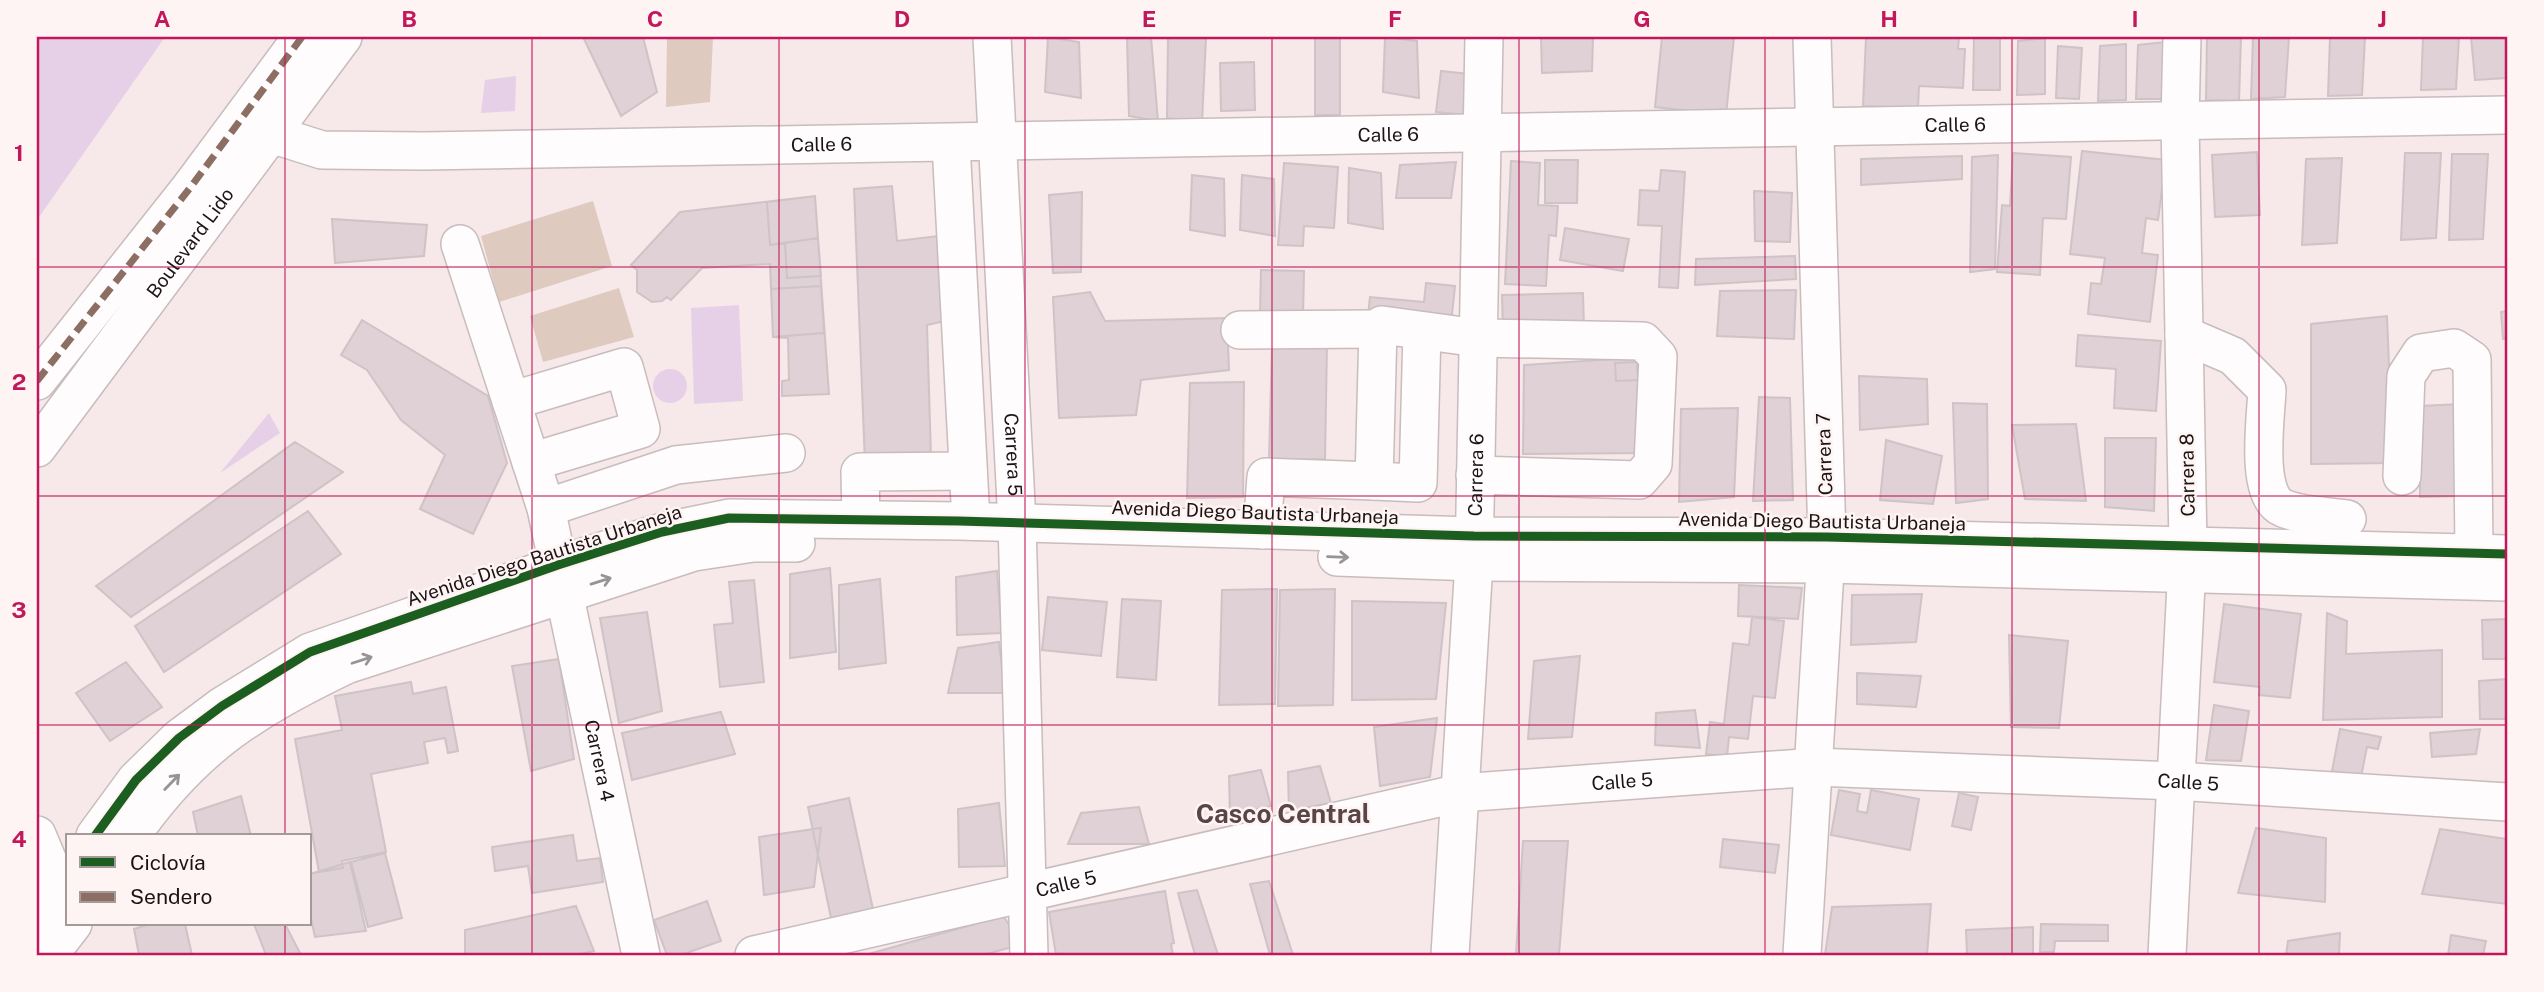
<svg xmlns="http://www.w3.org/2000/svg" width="2544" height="992" viewBox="0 0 2544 992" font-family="'Public Sans',sans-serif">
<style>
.green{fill:#decabe}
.water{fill:#e6d0e7}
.building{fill:#dfd1d5;stroke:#cec3c6;stroke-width:2}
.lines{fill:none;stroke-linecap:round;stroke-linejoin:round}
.minor-casing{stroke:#c8bcbd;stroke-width:40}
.minor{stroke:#fefcfc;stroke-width:37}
.quiet{stroke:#8d6e63;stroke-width:7;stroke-dasharray:14 7;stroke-linecap:butt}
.cycleway-casing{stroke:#fff4f4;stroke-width:13}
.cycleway{stroke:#1b5e20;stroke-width:9}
.oneway{stroke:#989394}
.grid{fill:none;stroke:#c2185b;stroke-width:2;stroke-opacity:0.55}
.labels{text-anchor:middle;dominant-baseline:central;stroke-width:5;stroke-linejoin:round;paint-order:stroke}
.street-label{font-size:19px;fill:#1c1314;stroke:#fff4f4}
.district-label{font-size:26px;font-weight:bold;fill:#594446;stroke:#fff4f4}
.neatline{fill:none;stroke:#c2185b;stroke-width:2.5}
.grid-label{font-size:23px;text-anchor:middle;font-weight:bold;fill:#c2185b}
</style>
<rect width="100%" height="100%" fill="#f7e8e9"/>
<!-- green -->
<path class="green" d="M 667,37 L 713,37 L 710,102 L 666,107 Z
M 593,201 L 612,266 L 499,302 L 481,236 Z
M 619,288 L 634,337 L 543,362 L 530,316 Z"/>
<!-- water -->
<path class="water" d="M 37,37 L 165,37 L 37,220 Z
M 516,76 L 515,111 L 481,113 L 485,80 Z
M 739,305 L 743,401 L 694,404 L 691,308 Z
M653 386a17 17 0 1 1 34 0a17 17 0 1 1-34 0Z
M 269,413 L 280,433 L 220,473 Z"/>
<!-- building -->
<path class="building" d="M 583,37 L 643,37 L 657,92 L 621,116 Z
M 1048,37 L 1079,42 L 1081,98 L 1045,92 Z
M 1127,37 L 1151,37 L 1158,121 L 1129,116 Z
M 1168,37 L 1206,37 L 1202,123 L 1167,118 Z
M 1315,37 L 1340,37 L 1340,115 L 1315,115 Z
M 1385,37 L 1417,41 L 1419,98 L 1383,92 Z
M 1541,37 L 1593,37 L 1592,71 L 1542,73 Z
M 1662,37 L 1734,37 L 1726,115 L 1655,107 Z
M 1866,37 L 1959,37 L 1958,49 L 1965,49 L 1963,88 L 1919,86 L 1918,108 L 1863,106 Z
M 1974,37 L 2000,37 L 2000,90 L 1973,90 Z
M 2207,37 L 2241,37 L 2239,101 L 2206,100 Z
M 2253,37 L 2289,37 L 2285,97 L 2251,99 Z
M 2330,37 L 2365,37 L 2362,95 L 2328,96 Z
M 2423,37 L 2459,37 L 2456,89 L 2421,90 Z
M 2471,37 L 2507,37 L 2507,78 L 2475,80 Z
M 2045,38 L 2045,94 L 2017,95 L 2018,41 Z
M 2164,42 L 2164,99 L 2136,99 L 2138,45 Z
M 2126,44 L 2126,100 L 2098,101 L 2100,46 Z
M 2058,46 L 2082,48 L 2079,99 L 2056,98 Z
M 1254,62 L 1255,110 L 1221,111 L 1220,63 Z
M 1441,71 L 1469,74 L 1464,115 L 1436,112 Z
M 2082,151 L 2166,160 L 2158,220 L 2146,218 L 2142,253 L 2158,255 L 2150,322 L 2088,314 L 2091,283 L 2101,284 L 2105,258 L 2070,254 Z
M 2257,152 L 2260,215 L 2215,217 L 2212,155 Z
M 2013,153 L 2071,157 L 2066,219 L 2043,218 L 2040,275 L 1997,272 L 2002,205 L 2010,206 Z
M 2405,153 L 2441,153 L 2436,238 L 2401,240 Z
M 2452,154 L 2488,154 L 2483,239 L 2449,240 Z
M 1998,155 L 1995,269 L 1970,272 L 1972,157 Z
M 1962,156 L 1962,179 L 1861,185 L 1861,159 Z
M 2342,158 L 2337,243 L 2302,245 L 2306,159 Z
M 1545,160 L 1578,160 L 1577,203 L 1545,203 Z
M 1511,161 L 1540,163 L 1538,205 L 1558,206 L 1556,236 L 1549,235 L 1546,286 L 1505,284 Z
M 1456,162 L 1451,198 L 1396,198 L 1400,165 Z
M 1284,163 L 1338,167 L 1334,228 L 1304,226 L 1303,246 L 1278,245 Z
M 1349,168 L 1381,173 L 1383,229 L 1348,223 Z
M 1661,170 L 1685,172 L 1678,288 L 1659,287 L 1662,226 L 1638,225 L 1640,190 L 1659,191 Z
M 1192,175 L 1224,179 L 1225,236 L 1190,230 Z
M 1242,175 L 1274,179 L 1275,236 L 1240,230 Z
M 892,186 L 897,241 L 938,236 L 949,320 L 927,325 L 931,457 L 865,463 L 854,189 Z
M 1754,191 L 1792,193 L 1790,242 L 1755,241 Z
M 1082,192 L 1081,272 L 1053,273 L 1049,195 Z
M 815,196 L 829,394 L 782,396 L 782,381 L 789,380 L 788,338 L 773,337 L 770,264 L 702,268 L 671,300 L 667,297 L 662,301 L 652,302 L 637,292 L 637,270 L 631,265 L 680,212 Z
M 815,196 L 818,238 L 770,245 L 767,202 Z
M 332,219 L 427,225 L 424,256 L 335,263 Z
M 1565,228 L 1629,239 L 1623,271 L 1560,260 Z
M 818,238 L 821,276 L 787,278 L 785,243 Z
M 1795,256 L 1796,279 L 1695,285 L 1696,259 Z
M 1261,270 L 1304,271 L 1303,316 L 1260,315 Z
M 1426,283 L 1455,286 L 1451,324 L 1368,316 L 1370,297 L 1424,302 Z
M 821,286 L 824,333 L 773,337 L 771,289 Z
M 1796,290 L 1794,339 L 1717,336 L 1720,291 Z
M 1090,292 L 1105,321 L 1227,318 L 1229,370 L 1141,380 L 1136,415 L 1059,418 L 1053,297 Z
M 1583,293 L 1584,330 L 1503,332 L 1502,295 Z
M 2507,311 L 2507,338 L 2503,339 L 2501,312 Z
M 2387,316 L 2393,463 L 2311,464 L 2311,324 Z
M 362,320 L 488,396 L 507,463 L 473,534 L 420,509 L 445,455 L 401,420 L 367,370 L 341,355 Z
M 2078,335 L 2161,341 L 2156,411 L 2114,408 L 2116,369 L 2076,366 Z
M 1327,344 L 1325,459 L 1269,461 L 1272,345 Z
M 1644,357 L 1646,453 L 1523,454 L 1524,365 Z
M 1637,362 L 1638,380 L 1616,381 L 1615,363 Z
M 1859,376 L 1927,379 L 1928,424 L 1860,430 Z
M 1244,382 L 1243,497 L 1187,498 L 1190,383 Z
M 1759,397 L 1790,398 L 1793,500 L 1753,501 Z
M 1953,403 L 1987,404 L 1988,499 L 1956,503 Z
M 2461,404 L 2464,496 L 2420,497 L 2420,406 Z
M 1738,408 L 1734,497 L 1679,502 L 1681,409 Z
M 2076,424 L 2086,501 L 2025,499 L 2012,425 Z
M 2105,438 L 2156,438 L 2154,511 L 2105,507 Z
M 1886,440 L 1942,456 L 1933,504 L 1880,500 Z
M 295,442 L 343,472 L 131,617 L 96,586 Z
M 308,511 L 341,554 L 164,672 L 135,626 Z
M 830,568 L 836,652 L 790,658 L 790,574 Z
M 997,571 L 1002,633 L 957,635 L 956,577 Z
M 880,579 L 886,663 L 839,669 L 839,585 Z
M 754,580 L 764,682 L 720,687 L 714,625 L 733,623 L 729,582 Z
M 1739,585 L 1802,588 L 1798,619 L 1738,616 Z
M 1277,589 L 1275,704 L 1219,705 L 1222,590 Z
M 1335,589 L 1333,705 L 1278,706 L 1280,590 Z
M 1922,594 L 1916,642 L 1851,645 L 1852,595 Z
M 1048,597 L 1107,602 L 1101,656 L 1042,650 Z
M 1122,599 L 1161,601 L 1156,680 L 1117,677 Z
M 1352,601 L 1446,603 L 1436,699 L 1352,700 Z
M 2224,604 L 2301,614 L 2290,698 L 2259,695 L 2260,687 L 2214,682 Z
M 647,612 L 662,711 L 619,723 L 600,618 Z
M 2327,613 L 2347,621 L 2346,654 L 2442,650 L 2442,717 L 2323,720 Z
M 1752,617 L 1784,621 L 1775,698 L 1753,696 L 1748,739 L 1729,737 L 1727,757 L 1706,754 L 1710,722 L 1724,724 L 1733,643 L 1749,645 Z
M 2507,619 L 2507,659 L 2483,659 L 2482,620 Z
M 2009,635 L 2068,641 L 2059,728 L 2011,727 Z
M 999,642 L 1005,693 L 948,693 L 958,648 Z
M 1580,656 L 1572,737 L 1528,739 L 1534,661 Z
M 559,659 L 574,759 L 531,771 L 512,666 Z
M 126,662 L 162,707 L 110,741 L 76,693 Z
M 1857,673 L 1921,676 L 1916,707 L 1857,704 Z
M 2507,679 L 2507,719 L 2480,719 L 2479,681 Z
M 411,682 L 413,694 L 446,687 L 458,751 L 448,753 L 445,738 L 424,742 L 428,763 L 371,774 L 386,852 L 342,861 L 343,868 L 319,872 L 295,739 L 342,730 L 335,696 Z
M 2214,705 L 2249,711 L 2241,761 L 2206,760 Z
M 1695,710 L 1700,748 L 1655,745 L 1656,713 Z
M 721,712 L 735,754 L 632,780 L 622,733 Z
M 1437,718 L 1430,777 L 1380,786 L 1374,727 Z
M 2340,729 L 2381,737 L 2378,749 L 2367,747 L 2361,777 L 2332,771 Z
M 2480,729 L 2476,754 L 2432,757 L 2430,733 Z
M 1320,766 L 1331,803 L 1289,811 L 1288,772 Z
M 1261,770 L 1271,806 L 1230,815 L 1229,776 Z
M 1839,790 L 1860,794 L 1857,811 L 1867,813 L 1871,790 L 1919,799 L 1910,850 L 1831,835 Z
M 1959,793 L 1978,797 L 1971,830 L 1952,826 Z
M 241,796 L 251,836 L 198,836 L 193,812 Z
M 849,798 L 873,909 L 831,918 L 808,807 Z
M 999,803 L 1005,866 L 959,867 L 958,809 Z
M 1139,807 L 1149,844 L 1068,844 L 1081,813 Z
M 821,828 L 814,887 L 764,895 L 759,837 Z
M 2256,828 L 2326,838 L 2325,902 L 2238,893 Z
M 2440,829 L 2507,839 L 2507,904 L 2422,894 Z
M 573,835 L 577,861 L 600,858 L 603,882 L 532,893 L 528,866 L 495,871 L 492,847 Z
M 1723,839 L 1779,845 L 1775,873 L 1720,867 Z
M 1523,841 L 1568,841 L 1559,955 L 1516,955 Z
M 385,853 L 402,918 L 368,927 L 351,862 Z
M 350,862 L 366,931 L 315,937 L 310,914 L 310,874 Z
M 1269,881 L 1293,955 L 1270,955 L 1250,884 Z
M 1197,890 L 1218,955 L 1195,955 L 1178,893 Z
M 1165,891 L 1174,943 L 1171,944 L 1173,955 L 1056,955 L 1049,912 Z
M 707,901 L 721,941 L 681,955 L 667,955 L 654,920 Z
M 1931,904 L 1927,955 L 1825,955 L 1832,907 Z
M 576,906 L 594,951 L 576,955 L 465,955 L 465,930 Z
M 1003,916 L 1023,944 L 983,955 L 865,955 Z
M 150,924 L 185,924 L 192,955 L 139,955 L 134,929 Z
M 254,924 L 285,924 L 301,955 L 266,955 Z
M 2041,924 L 2108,925 L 2108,941 L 2055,941 L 2054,952 L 2040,952 Z
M 2033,927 L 2033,954 L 2052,955 L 1967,955 L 1966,930 Z
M 2340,933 L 2339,955 L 2286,955 L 2288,941 Z
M 2451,935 L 2486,941 L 2483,955 L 2448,955 Z"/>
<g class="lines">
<defs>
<g id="minor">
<path id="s1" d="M 992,37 L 1017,523 L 1029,955"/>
<path id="s2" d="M 271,134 L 322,150 L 424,151 L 2507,115"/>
<path d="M 951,144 L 971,521"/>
<path id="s3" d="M 460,244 L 546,508 L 641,955"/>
<path d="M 1240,330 L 1378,329"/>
<path d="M 2184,335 L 2233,356 L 2267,390 C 2266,417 2254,496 2283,508 C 2301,516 2327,516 2347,519"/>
<path d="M 37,381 L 190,188 L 302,37"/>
<path d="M 511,401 L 624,367 L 641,429 L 531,462"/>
<path id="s4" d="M 37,448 L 343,37"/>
<path d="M 2402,476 L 2406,376 L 2421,353 L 2454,348 L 2472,360 L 2474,553"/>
<path d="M 1374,481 L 1418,483 L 1422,331"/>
<path d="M 546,508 L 676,465 L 786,453"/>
<path d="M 861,519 L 860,472 L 968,471"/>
<path d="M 1262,530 L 1266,477 L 1374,481 L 1378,329 L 1382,325 L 1478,338 L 1643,341 L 1658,357 L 1653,464 L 1639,480 L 1475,475"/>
<path d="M 1337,557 L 1474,562 L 1826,564 L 2507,582"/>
<path d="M 37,835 L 60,890"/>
<path d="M 95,836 L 136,780 L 179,738 L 222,706 L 310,652 L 558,565 L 662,532 L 729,518 L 959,521 L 1474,536 L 1827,537 L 2507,554"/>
<path d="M 131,836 C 193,747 251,711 346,665 L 694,552 L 753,543 L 796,543"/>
<path d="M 37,923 L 68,878"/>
<path d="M 49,955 L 73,924"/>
<path id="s5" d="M 754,955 L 1460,793 L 1815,767 L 2176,781 L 2507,802"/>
<path id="s6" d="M 1450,955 L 1474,562 L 1484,37"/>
<path d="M 1802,955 L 1827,537 L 1812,37"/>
<path d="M 2167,955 L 2188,546 L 2180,121 L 2182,37"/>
</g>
</defs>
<!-- minor casing -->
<use href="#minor" class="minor-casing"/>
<!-- minor -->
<use href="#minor" class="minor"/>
<!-- quiet -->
<path class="quiet" d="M 37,381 L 190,188 L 302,37"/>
<defs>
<path id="cycleway" d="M 95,836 L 136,780 L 179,738 L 222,706 L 310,652 L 558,565 L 662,532 L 729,518 L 959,521 L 1474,536 L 1827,537 L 2507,554"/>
</defs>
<!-- cycleway casing -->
<use href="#cycleway" class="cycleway-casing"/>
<!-- cycleway -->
<use href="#cycleway" class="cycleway"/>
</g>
<!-- one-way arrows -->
<defs><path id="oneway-shaft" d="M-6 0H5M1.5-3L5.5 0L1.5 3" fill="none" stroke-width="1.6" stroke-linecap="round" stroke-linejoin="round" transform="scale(1.75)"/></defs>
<g class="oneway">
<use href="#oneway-shaft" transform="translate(1338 557) rotate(2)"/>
<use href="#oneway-shaft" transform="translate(601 581) rotate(-17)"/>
<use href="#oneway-shaft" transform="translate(362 660) rotate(-18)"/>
<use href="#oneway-shaft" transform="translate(172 782) rotate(-46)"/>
</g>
<!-- grid -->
<path class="grid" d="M 285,37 L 285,836M 532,37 L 532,955M 779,37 L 779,955M 1025,37 L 1025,955M 1272,37 L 1272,955M 1519,37 L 1519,955M 1765,37 L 1765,955M 2012,37 L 2012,955M 2259,37 L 2259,955M 37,267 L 2507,267M 37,496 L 2507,496M 37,725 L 2507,725M 285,924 L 285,955"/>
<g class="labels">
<!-- street labels -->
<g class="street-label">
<text stroke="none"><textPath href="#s2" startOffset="1687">Calle 6</textPath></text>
<text stroke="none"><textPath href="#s2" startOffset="1120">Calle 6</textPath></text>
<text stroke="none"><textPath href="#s2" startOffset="553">Calle 6</textPath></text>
<text stroke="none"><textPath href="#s4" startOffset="256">Boulevard Lido</textPath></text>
<text stroke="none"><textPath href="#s1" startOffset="418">Carrera 5</textPath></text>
<text transform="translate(1824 454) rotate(-92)">Carrera 7</text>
<text stroke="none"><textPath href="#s6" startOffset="481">Carrera 6</textPath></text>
<text transform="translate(2187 475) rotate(-91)">Carrera 8</text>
<text transform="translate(1255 512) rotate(2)">Avenida Diego Bautista Urbaneja</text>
<text transform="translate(1822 521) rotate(1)">Avenida Diego Bautista Urbaneja</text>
<text transform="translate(544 555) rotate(-18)">Avenida Diego Bautista Urbaneja</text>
<text stroke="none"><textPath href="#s3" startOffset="536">Carrera 4</textPath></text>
<text stroke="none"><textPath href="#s5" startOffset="887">Calle 5</textPath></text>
<text stroke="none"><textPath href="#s5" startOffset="1454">Calle 5</textPath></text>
<text stroke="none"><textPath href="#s5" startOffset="320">Calle 5</textPath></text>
</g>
<!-- district labels -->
<g class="district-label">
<text x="1283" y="813">Casco Central</text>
</g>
</g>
<!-- border -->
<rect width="2544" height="992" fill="none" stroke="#fff4f4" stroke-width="77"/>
<!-- legend -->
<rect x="66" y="834" width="245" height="91" fill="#fff4f4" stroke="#a49a9a" stroke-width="2"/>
<rect x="80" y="857" width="35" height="10" fill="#1b5e20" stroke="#a49a9a" stroke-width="2"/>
<text x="130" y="870" font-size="21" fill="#1c1314">Ciclovía</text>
<rect x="80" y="892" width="35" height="10" fill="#8d6e63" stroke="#a49a9a" stroke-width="2"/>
<text x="130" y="904" font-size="21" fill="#1c1314">Sendero</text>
<rect x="38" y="38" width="2468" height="916" class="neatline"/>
<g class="grid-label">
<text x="162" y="27">A</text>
<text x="409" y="27">B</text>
<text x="655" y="27">C</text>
<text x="902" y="27">D</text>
<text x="1149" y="27">E</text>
<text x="1395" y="27">F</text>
<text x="1642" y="27">G</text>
<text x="1889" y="27">H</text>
<text x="2135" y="27">I</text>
<text x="2382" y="27">J</text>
<text x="19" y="161">1</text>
<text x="19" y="390">2</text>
<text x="19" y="618">3</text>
<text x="19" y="847">4</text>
</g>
</svg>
